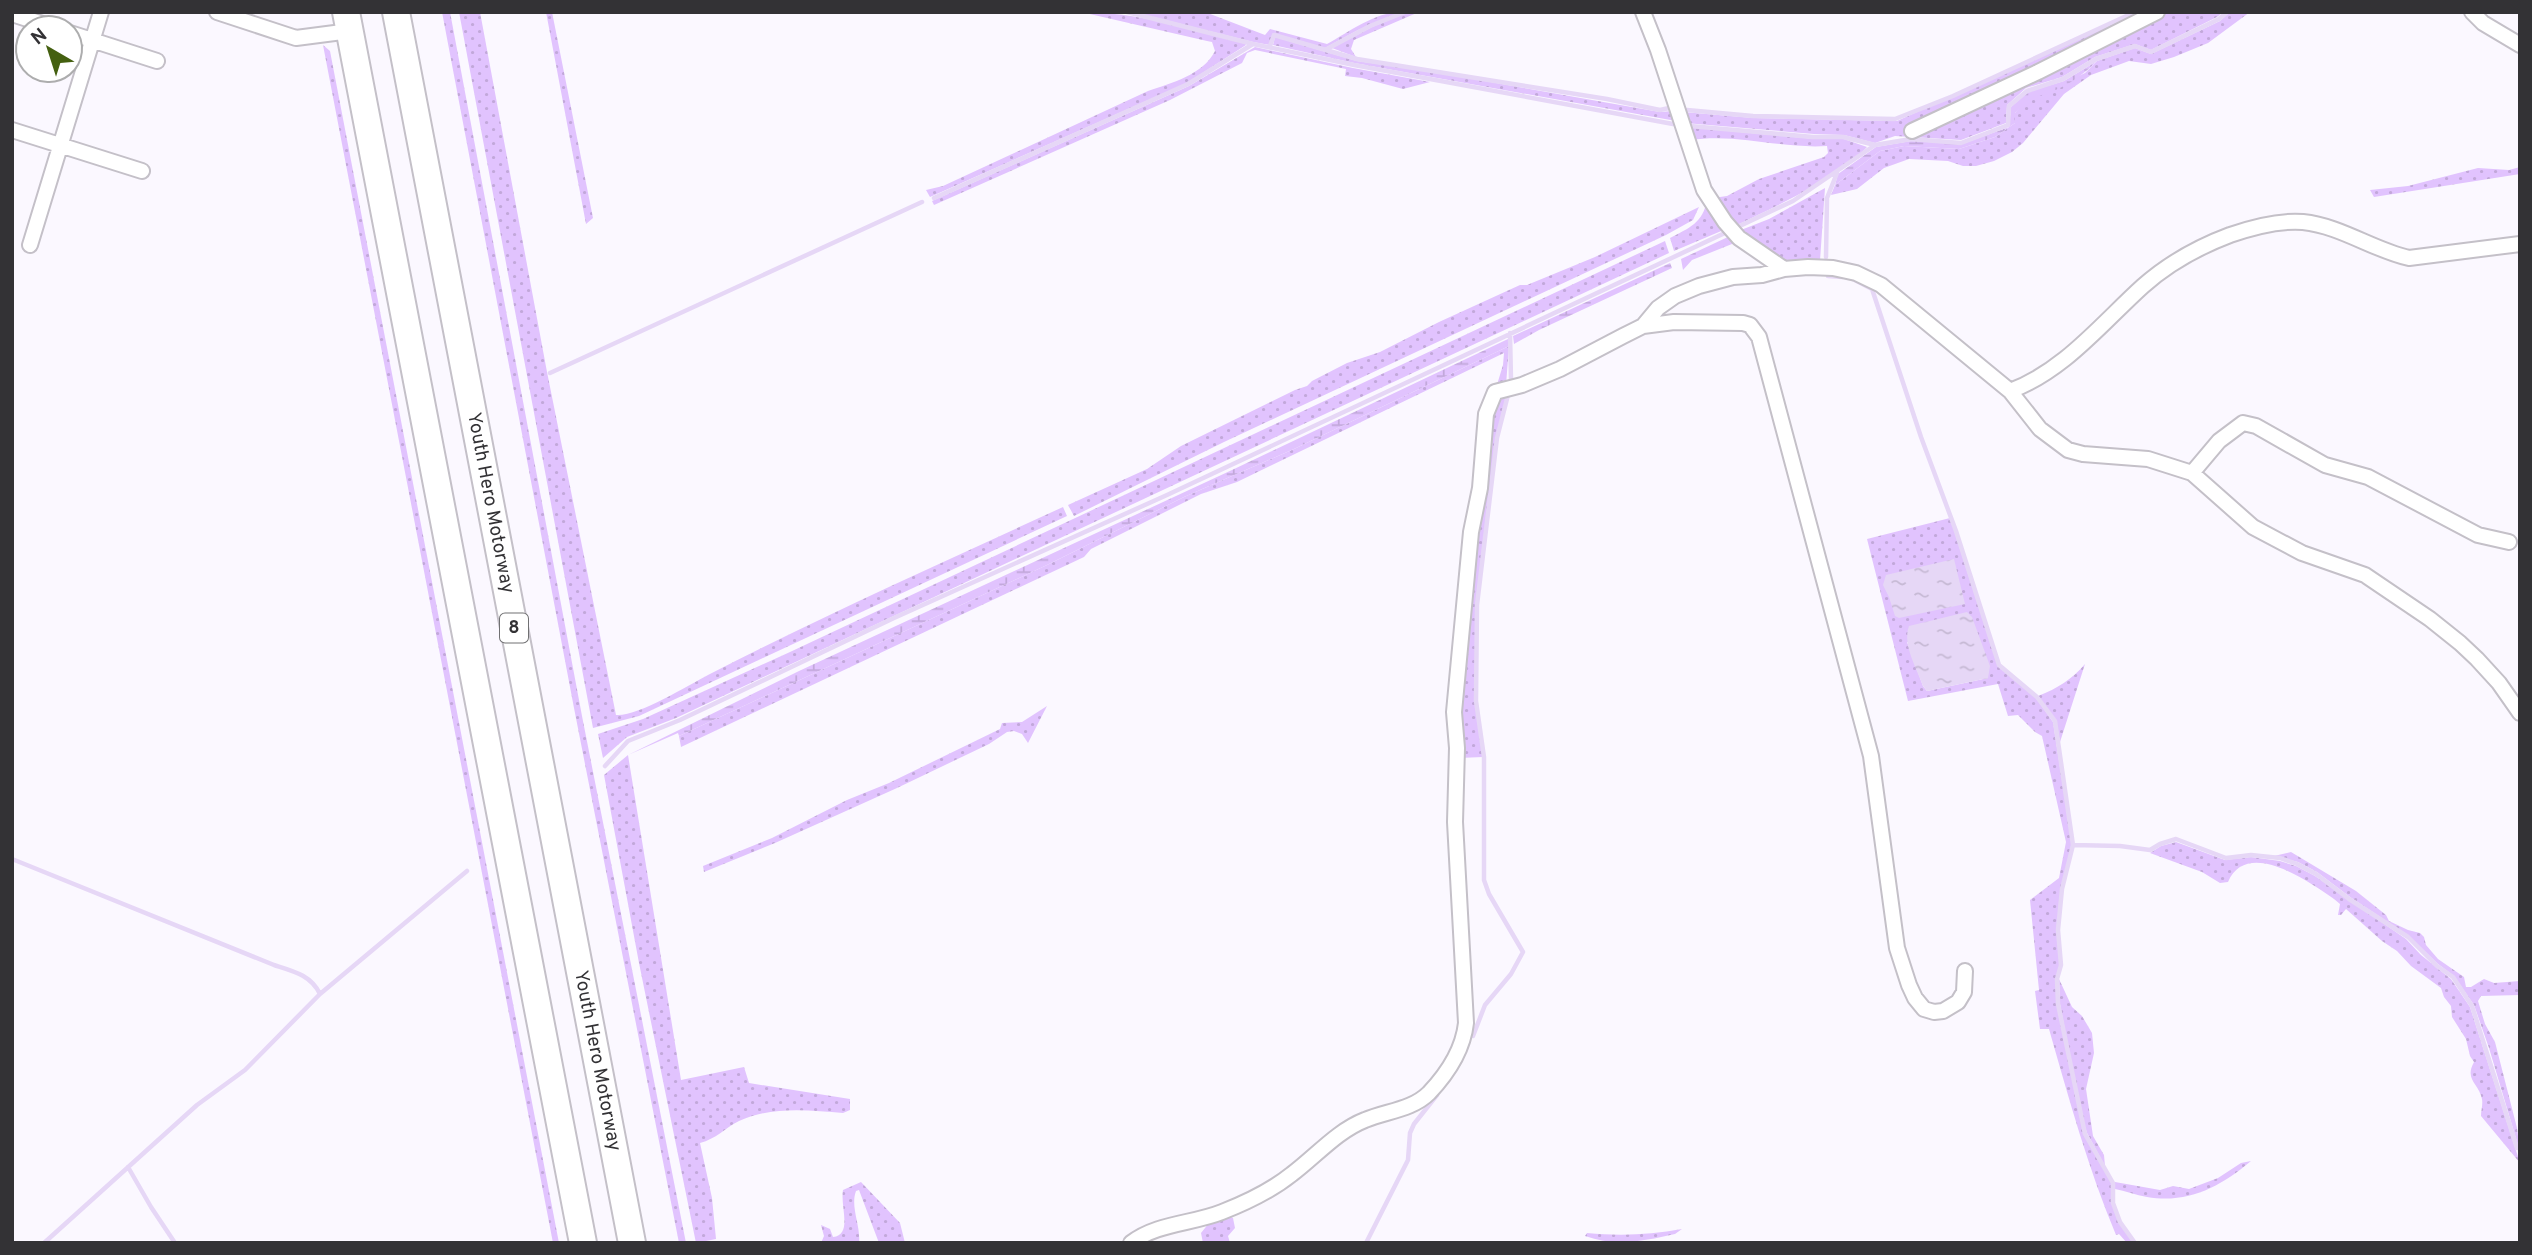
<svg xmlns="http://www.w3.org/2000/svg" width="2532" height="1255" viewBox="0 0 2532 1255" font-family="Overpass,sans-serif">
<style>
.grass{fill:url(#grass-dots);fill-rule:evenodd}
.wetland{fill:url(#wetland-marsh)}
.water{fill:url(#water-ripples)}
.lines{fill:none;stroke-linecap:round;stroke-linejoin:round}
.stream{stroke:#e6d7f6;stroke-width:4.5}
.street-casing{stroke:#c4c0c8;stroke-width:18}
.highway-casing{stroke:#c4c0c8;stroke-width:30}
.street{stroke:#fff;stroke-width:14}
.highway{stroke:#fff;stroke-width:26}
.labels{text-anchor:middle;dominant-baseline:central;stroke-width:7;stroke-linejoin:round;paint-order:stroke}
.shield{fill:#fff;stroke:#707072;stroke-width:2}
.shield-label{font-size:18px;font-weight:bold;fill:#333235}
.street-label{font-size:19px;fill:#333235;stroke:#fff}
</style>
<defs>
<pattern id="grass-dots" width="8" height="8" patternUnits="userSpaceOnUse" patternTransform="scale(1.75)"><rect width="8" height="8" fill="#e1c3fe"/><path d="M2 2h.1M6 6h.1" fill="none" stroke="#c2a8da" stroke-width="1.8" stroke-linecap="round"/></pattern>
<pattern id="wetland-marsh" width="20" height="14" patternUnits="userSpaceOnUse" patternTransform="scale(1.75)"><rect width="20" height="14" fill="#e1c3fe"/><path d="M1 5h8M5 5V1M11 12h8M15 12V8" fill="none" stroke="#c2a8da"/></pattern>
<pattern id="water-ripples" width="26" height="14" patternUnits="userSpaceOnUse" patternTransform="scale(1.75)"><rect width="26" height="14" fill="#e6d7f6"/><path d="M2 4q2-2 4 0t4 0M15 11q2-2 4 0t4 0" fill="none" stroke="#c6b9d4"/></pattern>
</defs>
<rect width="100%" height="100%" fill="#fbf8ff"/>
<!-- grass -->
<path class="grass" d="M 442,12 L 450,12 L 582,716 L 686,1243 L 679,1243 L 574,708 Z
M 459,12 L 480,12 L 547,372 L 616,715 C 637,717 687,686 708,675 C 824,615 944,562 1063,507 L 1067,516 L 639,716 L 593,728 Z
M 546,12 L 552,12 L 593,218 L 586,224 Z
M 1081,12 C 1136,12 1191,29 1244,42 L 1246,45 L 1187,83 L 930,197 L 926,190 L 943,186 L 1148,91 C 1171,83 1203,75 1215,51 L 1212,42 L 1207,41 Z
M 1133,12 L 1205,12 L 1265,35 L 1270,29 L 1327,44 C 1349,32 1375,12 1401,12 L 1358,30 L 1325,48 L 1273,33 L 1270,45 L 1253,42 Z
M 1409,12 L 1419,12 L 1354,40 L 1351,49 L 1356,57 L 1332,48 L 1372,27 Z
M 2138,12 L 2223,12 L 2217,17 L 2151,50 L 2135,44 L 2095,57 L 2062,77 L 2026,88 L 2007,105 L 2006,123 L 1961,140 L 1895,136 L 1875,143 L 1844,135 L 1814,134 L 1685,123 L 1683,112 L 1754,118 L 1897,121 Z
M 2230,12 L 2250,12 L 2208,43 L 2174,57 L 2151,64 L 2129,61 L 2091,75 L 2064,94 L 2023,143 L 2012,152 L 1994,161 L 1976,166 L 1963,166 L 1948,161 L 1909,159 L 1884,168 L 1857,189 L 1831,195 L 1835,185 L 1880,151 L 1904,146 L 1959,149 L 1995,137 L 2015,123 L 2015,113 L 2024,102 L 2034,97 L 2085,73 L 2097,61 L 2135,48 L 2151,54 L 2220,21 Z
M 1275,37 L 1357,61 L 1434,72 L 1660,112 L 1673,111 L 1676,121 L 1354,63 L 1273,45 Z
M 323,45 L 330,51 L 559,1243 L 553,1243 Z
M 1255,47 L 1353,68 L 1430,82 L 1403,89 L 1362,78 L 1345,76 L 1346,69 L 1255,50 L 1247,53 L 1242,63 L 1170,100 L 934,205 L 932,201 L 1189,86 Z
M 1686,127 L 1815,139 L 1844,139 L 1867,147 C 1839,178 1776,206 1737,225 L 1731,224 L 1713,198 L 1727,196 L 1759,179 L 1824,157 L 1828,153 L 1827,146 C 1781,149 1736,133 1691,140 Z
M 2520,167 L 2520,174 L 2374,197 L 2370,190 L 2408,186 L 2478,168 L 2509,170 Z
M 1825,188 L 1820,261 L 1789,263 L 1778,259 L 1741,230 L 1769,219 Z
M 1707,200 L 1726,229 L 1674,251 L 1670,238 C 1689,228 1703,223 1707,200 Z
M 1699,207 L 1693,220 L 1666,235 L 1224,442 L 1074,516 L 1068,505 L 1147,469 L 1181,446 L 1295,390 L 1307,386 L 1312,381 L 1347,363 L 1380,352 L 1439,322 L 1520,285 L 1527,285 L 1595,257 Z
M 1665,241 L 1669,253 L 676,718 L 627,737 L 603,758 L 598,734 L 643,719 L 790,652 Z
M 1509,346 L 1506,385 L 1496,388 L 1503,365 L 1504,353 L 1237,482 L 1201,494 L 1091,549 L 1084,557 L 681,747 L 679,736 L 1047,565 L 1184,497 L 1294,449 Z
M 1507,394 L 1496,438 L 1476,605 L 1475,701 L 1483,757 L 1459,758 L 1457,713 L 1492,401 Z
M 1950,518 L 1998,666 L 2036,698 L 2053,722 L 2072,845 L 2061,889 L 2057,930 L 2060,965 L 2056,979 L 2057,1004 L 2084,1134 L 2112,1183 L 2112,1203 L 2119,1222 L 2133,1243 L 2127,1243 L 2119,1234 L 2116,1235 C 2088,1168 2069,1099 2049,1029 L 2040,1029 L 2035,991 L 2039,990 L 2030,900 L 2059,878 L 2066,842 L 2042,736 L 2035,732 L 2018,715 L 2008,716 L 1998,684 L 1908,701 L 1867,539 ZM 1907,642 L 1988,678 L 1927,691 L 1923,686 Z
M 2085,664 L 2060,742 L 2056,721 L 2038,696 C 2058,688 2071,680 2085,664 Z
M 1047,706 L 1028,743 L 1022,734 L 1014,731 L 1007,732 L 989,744 L 897,788 L 775,843 L 704,872 L 703,866 L 772,838 L 847,800 L 889,783 L 1000,729 L 1002,723 L 1022,722 Z
M 628,755 L 681,1080 L 744,1067 L 749,1083 L 850,1099 L 850,1110 L 843,1113 C 809,1110 771,1106 739,1121 C 725,1128 716,1139 700,1143 L 712,1198 L 716,1239 L 696,1243 L 639,963 L 604,775 Z
M 2176,842 L 2225,860 L 2251,857 L 2280,861 L 2296,866 L 2315,876 L 2406,939 L 2421,955 L 2451,979 L 2470,1007 L 2520,1163 L 2481,1116 C 2481,1110 2483,1105 2482,1099 C 2479,1083 2464,1080 2474,1062 L 2470,1056 L 2466,1039 L 2452,1017 L 2451,1006 L 2444,997 L 2441,988 L 2411,966 L 2397,951 L 2382,941 L 2346,909 L 2341,915 L 2338,915 L 2340,904 L 2334,899 C 2308,881 2247,838 2228,882 L 2220,883 L 2202,872 L 2150,853 L 2161,846 Z
M 2291,852 L 2356,891 L 2386,915 L 2389,921 L 2408,930 L 2420,933 L 2424,937 L 2426,945 L 2438,959 L 2464,977 L 2466,987 L 2471,987 L 2484,979 L 2494,983 L 2520,981 L 2520,995 L 2481,996 L 2478,1001 L 2485,1024 L 2495,1042 L 2517,1128 L 2520,1152 L 2489,1048 L 2474,1005 L 2454,976 L 2438,964 L 2409,936 L 2350,897 L 2317,872 L 2298,862 L 2274,856 Z
M 2059,979 L 2072,1007 L 2082,1016 L 2092,1033 L 2094,1053 L 2086,1089 L 2093,1136 L 2104,1155 L 2105,1166 L 2087,1133 L 2081,1114 L 2060,1004 Z
M 2251,1161 C 2220,1187 2188,1204 2147,1197 C 2136,1195 2125,1191 2115,1189 L 2115,1182 L 2160,1190 L 2173,1186 L 2189,1189 L 2218,1178 L 2241,1163 Z
M 861,1182 L 900,1223 L 905,1243 L 879,1243 L 859,1190 L 856,1191 C 850,1207 861,1226 859,1243 L 821,1243 L 824,1236 L 821,1225 L 830,1229 L 833,1237 C 853,1235 840,1206 843,1190 Z
M 1225,1214 L 1233,1218 L 1235,1228 L 1228,1236 L 1230,1243 L 1203,1243 L 1201,1233 L 1213,1218 Z
M 1682,1229 L 1675,1234 C 1644,1241 1616,1247 1585,1236 L 1587,1233 C 1619,1236 1650,1235 1682,1229 Z"/>
<!-- wetland -->
<path class="wetland" d="M 2097,61 C 2086,72 2074,81 2060,88 C 2041,97 2030,96 2015,113 L 2015,123 L 1995,137 L 1959,149 L 1904,146 L 1880,151 L 1835,185 L 1838,174 L 1876,147 L 1911,141 L 1962,144 L 2009,127 L 2011,107 L 2028,92 L 2064,81 Z
M 1730,236 L 1737,242 L 1692,260 L 1683,270 L 1681,259 Z
M 1670,263 L 1672,268 L 1539,330 L 1514,344 L 1513,336 Z
M 1508,339 L 1509,346 L 1294,449 L 1184,497 L 1047,565 L 679,736 L 678,733 L 628,755 L 799,671 L 1232,470 Z"/>
<!-- water -->
<path class="water" d="M 1954,559 L 1965,604 L 1899,618 L 1895,616 L 1889,597 L 1883,585 L 1886,575 Z
M 1967,612 L 1972,617 L 1990,666 L 1988,678 L 1927,691 L 1923,686 C 1917,669 1902,644 1909,626 Z"/>
<g class="lines">
<!-- stream -->
<path class="stream" d="M 1127,12 L 1253,44 L 1354,65 L 1673,124
M 1270,46 L 1274,35 L 1357,59 L 1607,99 L 1660,110 L 1669,108
M 1327,49 L 1370,26 L 1405,12
M 1687,110 L 1753,116 L 1895,119 L 1953,96 L 2135,12
M 1690,126 L 1813,137 L 1843,137 L 1875,145
M 934,198 L 1188,84 L 1253,44
M 1826,257 L 1827,198 L 1837,173
M 1828,276 L 1842,277
M 1851,278 L 1872,289 L 1921,437 L 1956,531 L 1999,665 L 2037,697 L 2055,721 L 2073,845 L 2062,889 L 2058,930 L 2061,965 L 2057,979 L 2058,1004 L 2085,1134 L 2113,1183 L 2113,1203 L 2120,1222 L 2135,1243
M 1510,333 L 1511,380
M 550,373 L 922,202
M 605,766 L 628,741 L 680,720 L 894,618 L 1167,495 L 1793,201 L 1875,145 L 1911,139 L 1961,143 L 2008,125 L 2009,106 L 2027,91 L 2063,79 L 2096,59 L 2135,46 L 2151,52 L 2219,19 L 2227,12
M 2073,845 L 2120,846 L 2150,850 L 2160,844 L 2176,839 L 2226,858 L 2251,855 L 2280,858 L 2297,864 L 2316,874 L 2349,899 L 2408,937 L 2437,966 L 2453,977 L 2472,1006 L 2517,1148
M 12,859 L 274,965 C 293,971 311,975 320,994
M 1473,1036 L 1485,1005 L 1511,974 L 1523,952 L 1489,894 L 1484,880 L 1484,757 L 1476,701 L 1477,605 L 1497,438 L 1508,395
M 128,1167 L 151,1207 L 175,1243
M 44,1243 L 197,1105 L 245,1070 L 320,994 L 467,871
M 1366,1243 L 1408,1160 L 1410,1133 L 1414,1124 L 1437,1095"/>
<defs>
<path id="street" d="M 217,12 L 296,38 L 350,31
M 1643,12 L 1658,50 L 1704,190 L 1725,222 L 1739,238 L 1784,269
M 2472,12 L 2483,23 L 2520,45
M 12,14 L 55,28
M 70,33 L 157,61
M 12,130 L 142,171
M 1912,131 L 2038,72 L 2157,12
M 30,245 L 101,12
M 1643,326 L 1674,322 L 1743,323 L 1750,325 L 1759,337 L 1871,756 L 1897,948 L 1909,985 L 1915,998 L 1924,1009 L 1934,1012 L 1943,1011 L 1958,1002 L 1964,992 L 1965,971
M 2010,391 C 2064,371 2101,324 2143,286 C 2169,263 2198,247 2230,235 C 2253,227 2278,220 2303,222 C 2341,226 2373,250 2409,258 L 2520,244
M 2192,473 L 2219,441 L 2243,423 L 2256,426 L 2325,465 L 2368,477 L 2478,535 L 2509,542
M 1131,1243 C 1157,1223 1192,1224 1222,1212 C 1245,1203 1272,1190 1292,1174 C 1316,1156 1337,1131 1365,1120 C 1386,1111 1412,1110 1429,1093 C 1447,1074 1463,1050 1466,1023 L 1455,822 L 1457,748 L 1454,712 L 1471,532 L 1480,488 L 1486,414 L 1495,392 L 1522,385 L 1560,369 L 1623,336 L 1643,326 L 1658,308 L 1675,296 L 1699,286 L 1733,277 L 1762,275 L 1784,269 L 1808,267 L 1833,268 L 1856,273 L 1881,285 L 2010,391 L 2040,429 L 2068,450 L 2083,454 L 2148,459 L 2192,473 L 2253,527 L 2302,553 L 2365,575 L 2430,619 L 2460,643 L 2477,659 L 2499,683 L 2520,713"/>
<g id="highway">
<path d="M 346,12 L 583,1243"/>
<path id="s1" d="M 396,12 L 632,1243"/>
</g>
</defs>
<!-- street casing -->
<use href="#street" class="street-casing"/>
<!-- highway casing -->
<use href="#highway" class="highway-casing"/>
<!-- street -->
<use href="#street" class="street"/>
<!-- highway -->
<use href="#highway" class="highway"/>
</g>
<g class="labels">
<!-- shield labels -->
<rect class="shield" x="500" y="613.5" width="28" height="29" rx="5"/>
<g class="shield-label">
<text x="514" y="628">8</text>
</g>
<!-- street labels -->
<g class="street-label">
<text stroke="none"><textPath href="#s1" startOffset="500">Youth Hero Motorway</textPath></text>
<text stroke="none"><textPath href="#s1" startOffset="1068">Youth Hero Motorway</textPath></text>
</g>
</g>
<!-- border -->
<rect width="2532" height="1255" fill="none" stroke="#333235" stroke-width="28"/>
<!-- north arrow -->
<g transform="translate(49 49) rotate(321)"><circle r="33" fill="#ffffff" stroke="#adadae" stroke-width="2"/>
<path d="M0-5L12 26L0 18L-12 26Z" fill="#446010"/>
<text y="-10" font-size="19" font-weight="bold" text-anchor="middle" fill="#333235">N</text>
</g>
</svg>
